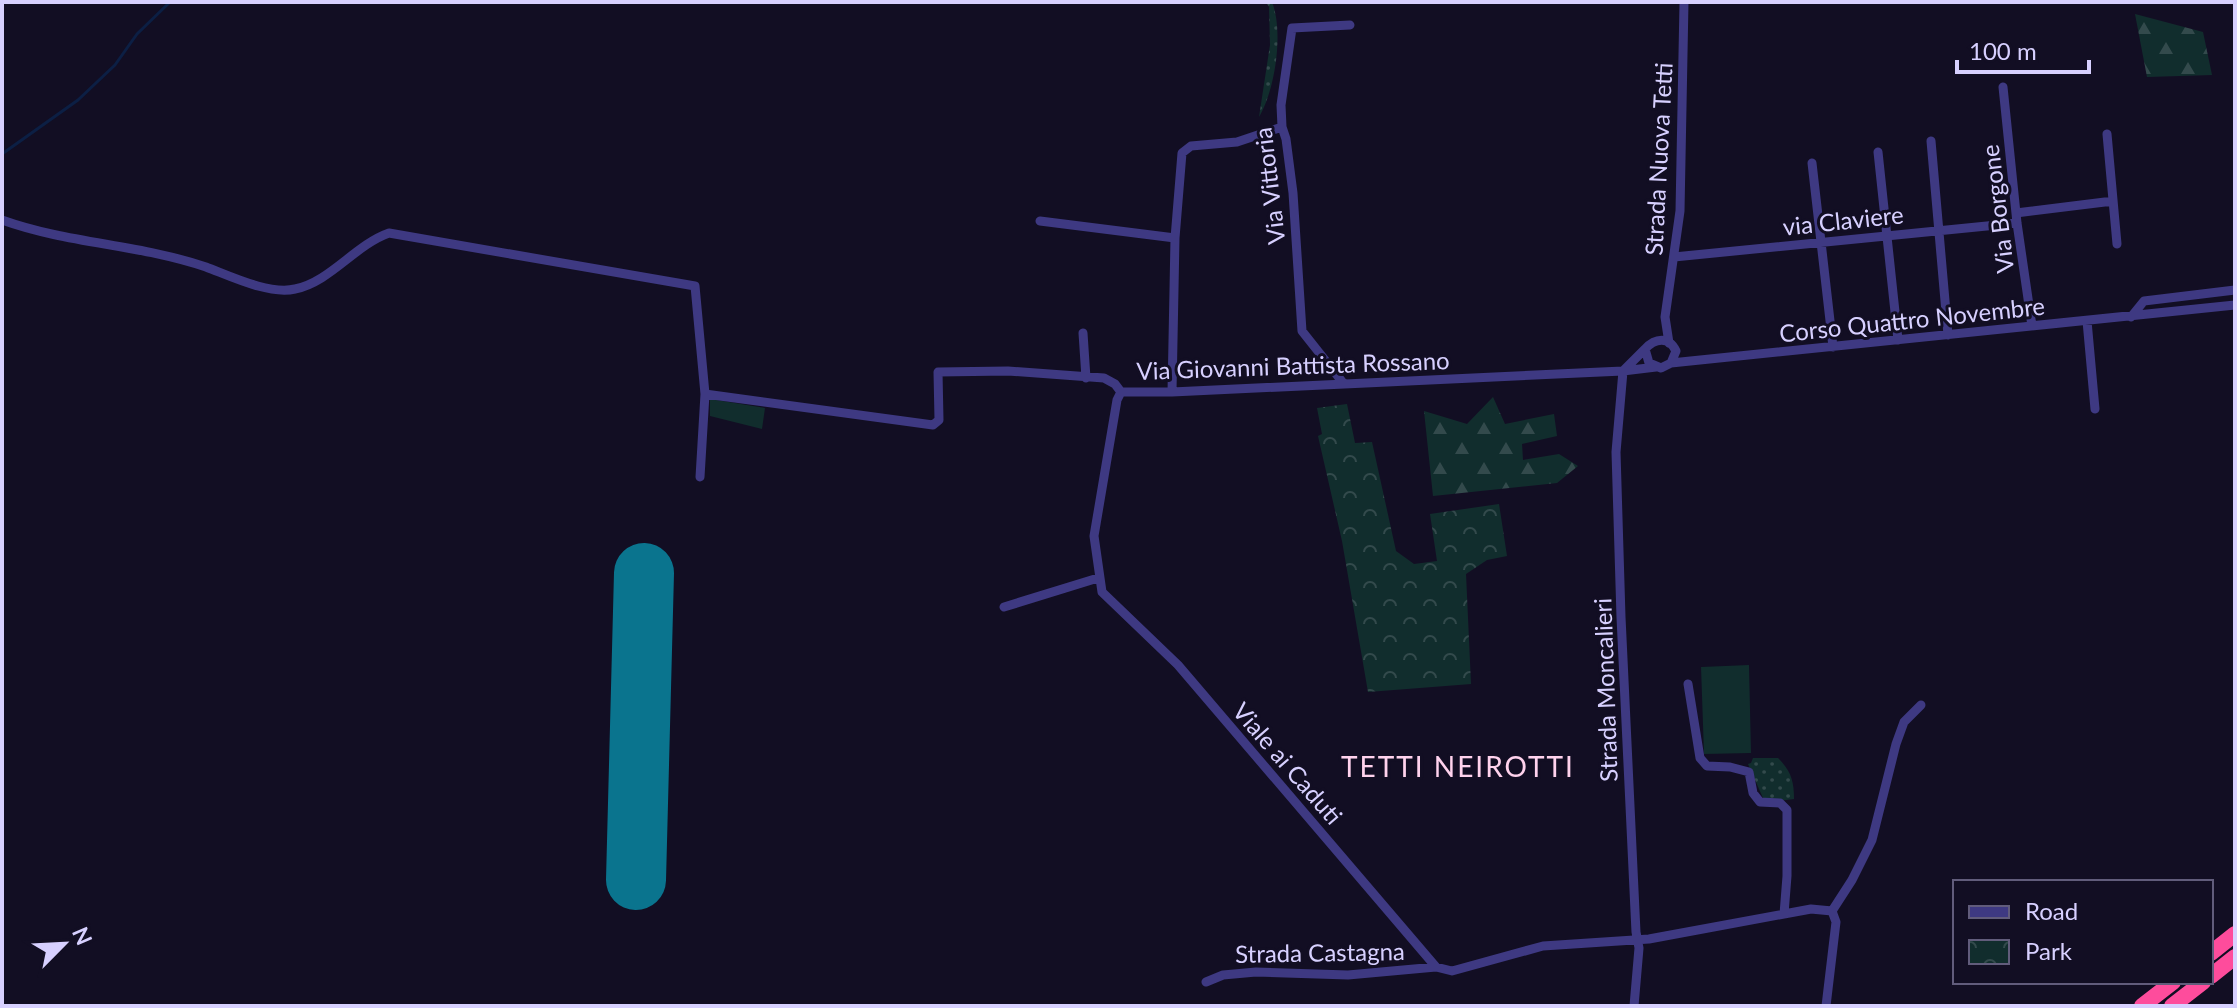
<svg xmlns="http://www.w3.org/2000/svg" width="2237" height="1008" viewBox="0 0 2237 1008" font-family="Lato,sans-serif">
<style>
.grass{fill:url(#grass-dots)}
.forest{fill:url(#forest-firs)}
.park{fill:url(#park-crowns)}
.garden{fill:#112d2d}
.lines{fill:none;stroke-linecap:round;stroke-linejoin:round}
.stream{stroke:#0c1f44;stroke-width:3}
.runway{stroke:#0a748e;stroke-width:60}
.minor{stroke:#3e3982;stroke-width:9}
.motorway{stroke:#fe4c9c;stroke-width:16}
.labels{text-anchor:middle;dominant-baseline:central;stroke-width:6;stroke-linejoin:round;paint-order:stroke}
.street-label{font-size:24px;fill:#d7d0ff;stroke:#120e23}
.quarter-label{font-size:28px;letter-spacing:2px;fill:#ffd2ed;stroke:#120e23}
</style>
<defs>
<pattern id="grass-dots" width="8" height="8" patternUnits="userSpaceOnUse" patternTransform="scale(2)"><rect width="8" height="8" fill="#112d2d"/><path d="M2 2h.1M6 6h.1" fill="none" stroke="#334a4c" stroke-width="1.8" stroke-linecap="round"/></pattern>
<pattern id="forest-firs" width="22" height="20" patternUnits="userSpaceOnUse" patternTransform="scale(2)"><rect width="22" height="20" fill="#112d2d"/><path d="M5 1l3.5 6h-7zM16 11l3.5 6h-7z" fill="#334a4c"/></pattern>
<pattern id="park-crowns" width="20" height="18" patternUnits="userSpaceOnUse" patternTransform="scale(2)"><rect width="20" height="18" fill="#112d2d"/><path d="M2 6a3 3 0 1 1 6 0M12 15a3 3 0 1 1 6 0" fill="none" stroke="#334a4c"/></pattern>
</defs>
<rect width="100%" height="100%" fill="#120e23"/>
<!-- grass -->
<path class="grass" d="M 1266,2 L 1272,2 C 1284,32 1275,90 1259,117 L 1270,45 L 1269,7 Z
M 1753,758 L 1778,758 C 1791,771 1794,781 1794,799 L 1778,801 L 1763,798 L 1748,764 L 1751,763 Z"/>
<!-- forest -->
<path class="forest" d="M 2135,14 L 2203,32 L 2212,75 L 2147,77 Z
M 1493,397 L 1505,424 L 1554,414 L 1557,436 L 1522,444 L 1523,460 L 1559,454 L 1578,466 L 1557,483 L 1433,496 L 1424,411 L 1467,424 Z"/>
<!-- park -->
<path class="park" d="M 1347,404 L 1355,443 L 1372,442 L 1396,551 L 1414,564 L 1437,561 L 1430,514 L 1499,504 L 1507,556 L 1487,560 L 1466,574 L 1471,684 L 1368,692 L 1342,541 L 1318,436 L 1322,434 L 1317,408 Z"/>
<!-- garden -->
<path class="garden" d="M 710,399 L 765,408 L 762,429 L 710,416 Z
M 1749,665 L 1751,753 L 1704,754 L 1701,667 Z"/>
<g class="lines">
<!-- stream -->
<path class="stream" d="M 2,154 L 78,100 L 115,65 L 137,34 L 170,2"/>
<!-- runway -->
<path class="runway" d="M 636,880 L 644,573"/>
<!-- minor -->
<path class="minor" d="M 2003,87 L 2017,223 L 2032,326
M 2107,134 L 2117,244
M 1931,141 L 1948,335
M 1878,152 L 1898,340
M 1812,163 L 1833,347
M 2016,213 L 2113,201
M 2,220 C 69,244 138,244 206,267 C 230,276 269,295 295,289 C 330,282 355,245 389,233 L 695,286 L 705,394 L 933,425 L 939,420 L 938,372 L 1008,371 L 1104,378 L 1115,384 L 1121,392
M 1040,221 L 1175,238
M 1674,257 L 2017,223
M 2131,317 L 2144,301 L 2235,290
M 2087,321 L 2095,409
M 1083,333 L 1086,378
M 1669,343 L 1665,317 L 1680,211 L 1684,2
M 1671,363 L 1676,351 C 1669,336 1655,338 1645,349 L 1649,363 L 1661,368 L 1671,363 L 2235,305
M 1623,371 L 1616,452 L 1621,617 L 1636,932 L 1639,948 L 1634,1006
M 1623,371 L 1645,349
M 1344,384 L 1302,331 L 1293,193 L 1286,139 L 1282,127 L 1281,105 L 1292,28 L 1350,25
M 1121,392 L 1117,400 L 1094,536 L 1102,592 L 1178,665 L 1436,967
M 1121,392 L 1172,392 L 1623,371 L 1656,367
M 1172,392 L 1175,238 L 1182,153 L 1191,146 L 1237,142 L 1282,127
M 700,477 L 705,394
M 1004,607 L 1098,578
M 1688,684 L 1700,758 L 1707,766 L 1730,767 L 1749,772 L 1753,793 L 1760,802 L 1780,803 L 1787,810 L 1787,876 L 1784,914
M 1832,911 L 1852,880 L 1872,840 L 1896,744 L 1904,722 L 1921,705
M 1206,982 L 1223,975 L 1256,972 L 1348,975 L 1436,967 L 1452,971 L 1543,946 L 1649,939 L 1811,909 L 1832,911
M 1826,1006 L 1836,922 L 1832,911"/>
<!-- motorway -->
<path class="motorway" d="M 2211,953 L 2235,934
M 2211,976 L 2235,957
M 2142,1006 L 2173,982
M 2172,1006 L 2203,982"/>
</g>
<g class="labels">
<!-- street labels -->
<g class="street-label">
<text transform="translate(1658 159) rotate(-87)">Strada Nuova Tetti</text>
<text transform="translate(1269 186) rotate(-97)">Via Vittoria</text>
<text transform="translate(1997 209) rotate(-97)">Via Borgone</text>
<text transform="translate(1843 220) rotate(-6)">via Claviere</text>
<text transform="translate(1912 319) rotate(-6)">Corso Quattro Novembre</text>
<text transform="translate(1293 365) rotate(-2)">Via Giovanni Battista Rossano</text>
<text transform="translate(1605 690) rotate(-92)">Strada Moncalieri</text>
<text transform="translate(1288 763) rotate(49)">Viale ai Caduti</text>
<text transform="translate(1320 952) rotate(-1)">Strada Castagna</text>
</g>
<!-- quarter labels -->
<g class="quarter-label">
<text x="1458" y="766">TETTI NEIROTTI</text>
</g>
</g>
<!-- border -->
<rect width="2237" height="1008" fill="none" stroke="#d7d0ff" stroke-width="8"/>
<!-- legend -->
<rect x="1953" y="880" width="260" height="104" fill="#120e23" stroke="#615c7b" stroke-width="2"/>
<rect x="1969" y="906" width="40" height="12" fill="#3e3982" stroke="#615c7b" stroke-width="2"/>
<text x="2025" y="920" font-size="24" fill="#d7d0ff">Road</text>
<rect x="1969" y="940" width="40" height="24" fill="url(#park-crowns)" stroke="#615c7b" stroke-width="2"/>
<text x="2025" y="960" font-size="24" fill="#d7d0ff">Park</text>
<!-- north arrow -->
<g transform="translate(64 944) rotate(66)" stroke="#120e23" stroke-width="6" paint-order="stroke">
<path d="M0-6L14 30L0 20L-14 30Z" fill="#d7d0ff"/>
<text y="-12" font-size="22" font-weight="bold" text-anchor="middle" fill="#d7d0ff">N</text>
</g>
<!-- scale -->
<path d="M1957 60v12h132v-12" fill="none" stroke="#d7d0ff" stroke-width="4"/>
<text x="1969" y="60" font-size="24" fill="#d7d0ff" stroke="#120e23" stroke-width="6" paint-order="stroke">100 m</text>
</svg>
